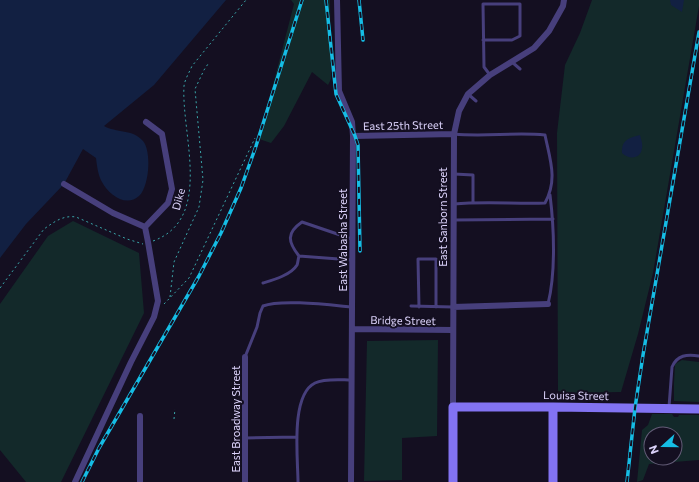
<svg xmlns="http://www.w3.org/2000/svg" width="699" height="482" viewBox="0 0 699 482" font-family="Commissioner,sans-serif">
<style>
.green{fill:#13292a;fill-rule:evenodd}
.water{fill:#122042}
.lines{fill:none;stroke-linecap:round;stroke-linejoin:round}
.path{stroke:#39a5a9;stroke-width:1;stroke-dasharray:2 3;stroke-linecap:butt}
.lane{stroke:#473f7c;stroke-width:3}
.street{stroke:#473f7c;stroke-width:6}
.secondary{stroke:#8273f2;stroke-width:9}
.rail-casing{stroke:#15bde5;stroke-width:3.5}
.rail{stroke:#140f21;stroke-width:2;stroke-dasharray:6;stroke-linecap:butt}
.labels{text-anchor:middle;dominant-baseline:central;stroke-width:4;stroke-linejoin:round;paint-order:stroke}
.street-label{font-size:11px;fill:#dcd3fb;stroke:#140f21}
</style>
<rect width="100%" height="100%" fill="#140f21"/>
<!-- green -->
<path class="green" d="M 291,0 L 330,0 L 331,79 L 328,85 L 312,72 L 284,126 L 271,143 L 259,139 L 294,4 Z
M 592,0 L 699,0 L 699,6 L 653,273 L 638,334 L 621,392 L 566,393 L 558,391 L 557,133 L 565,65 L 580,33 Z
M 73,221 L 139,253 L 144,313 L 61,482 L 26,482 L 0,450 L 0,304 L 48,236 Z
M 438,340 L 437,436 L 402,438 L 402,480 L 364,481 L 367,341 Z
M 682,360 L 699,362 L 699,402 L 674,401 L 674,383 L 675,364 Z
M 652,414 L 672,414 L 674,417 L 678,417 L 679,415 L 699,415 L 699,460 L 649,464 L 643,480 L 637,482 L 642,430 L 648,425 ZM 651,434 L 675,434 L 675,458 L 651,458 Z"/>
<!-- water -->
<path class="water" d="M 0,0 L 226,0 L 154,85 L 104,126 C 116,133 133,129 143,141 C 152,152 149,187 139,196 C 126,208 108,194 102,182 C 98,175 97,166 96,158 L 83,149 L 64,184 L 26,224 L 0,258 Z
M 670,0 L 684,0 L 682,12 L 671,5 Z
M 640,135 C 641,139 643,144 642,148 C 641,159 629,160 622,153 C 621,140 629,138 640,135 Z"/>
<g class="lines">
<!-- path -->
<path class="path" d="M 153,241 C 214,219 181,134 184,86 C 185,79 189,73 192,66 L 246,0
M 0,288 L 44,229 C 54,222 63,215 76,217 L 127,239 L 143,244
M 170,297 L 174,262 L 199,207 L 203,180 L 195,89 L 204,70 L 208,64
M 164,304 L 189,278 L 255,138
M 174,419 L 175,409"/>
<!-- lane -->
<path class="lane" d="M 483,40 L 512,40 L 520,36 L 520,4 L 483,4 L 484,67 L 490,75
M 512,62 L 520,69
M 468,94 L 476,101
M 454,174 L 473,175 L 473,202
M 454,204 C 484,201 515,204 545,203 C 558,179 550,160 545,135 C 515,132 484,137 454,134
M 453,220 L 553,219
M 352,260 L 299,256 C 288,242 286,233 302,222 L 352,239
M 263,283 C 273,280 291,275 297,265 C 298,263 298,259 299,256
M 548,304 C 556,272 554,227 550,195
M 411,306 L 453,307
M 419,307 L 418,259 L 436,259 L 436,307
M 245,357 L 257,327 L 260,313 L 263,306 C 281,299 330,305 352,307
M 669,407 L 672,367 C 677,355 687,354 699,356
M 245,438 L 297,437
M 298,482 C 298,459 290,395 315,383 C 325,378 341,380 352,380"/>
<!-- street -->
<path class="street" d="M 337,0 L 339,91 L 352,122 L 353,136 L 351,482
M 353,136 L 454,134
M 64,184 L 113,213 L 145,227 L 148,242 L 158,301 L 154,317 L 131,362 L 75,482
M 145,227 L 168,203 L 172,189 L 162,134 L 146,122
M 453,307 L 548,304
M 352,329 L 453,330
M 453,407 L 454,134 L 459,111 L 468,94 L 490,75 L 534,48 L 549,31 L 563,6 L 564,0
M 140,416 L 140,482
M 245,482 L 245,357"/>
<!-- secondary -->
<path class="secondary" d="M 453,482 L 453,407 L 553,407 L 699,409
M 553,482 L 553,407"/>
<defs>
<path id="rail" d="M 326,0 L 336,94 L 355,136 L 358,145 L 360,251
M 359,0 L 363,40
M 82,482 L 99,448 L 199,276 L 221,233 L 241,188 L 256,146 L 302,0
M 627,482 L 635,408 L 643,355 L 699,32"/>
</defs>
<!-- rail casing -->
<use href="#rail" class="rail-casing"/>
<!-- rail -->
<use href="#rail" class="rail"/>
</g>
<g class="labels">
<!-- street labels -->
<g class="street-label">
<text transform="translate(403 125) rotate(-1)">East 25th Street</text>
<text transform="translate(178 199) rotate(-75)">Dike</text>
<text transform="translate(442 217) rotate(-90)">East Sanborn Street</text>
<text transform="translate(342 240) rotate(-90)">East Wabasha Street</text>
<text transform="translate(403 320) rotate(1)">Bridge Street</text>
<text transform="translate(576 395) rotate(1)">Louisa Street</text>
<text transform="translate(235 419) rotate(-90)">East Broadway Street</text>
</g>
</g>
<!-- north arrow -->
<g transform="translate(663 446) rotate(249)"><circle r="19" fill="#140f21" stroke="#645d78"/>
<path d="M0-3L7 15L0 10L-7 15Z" fill="#15bde5"/>
<text y="-6" font-size="11" font-weight="bold" text-anchor="middle" fill="#dcd3fb">N</text>
</g>
</svg>
